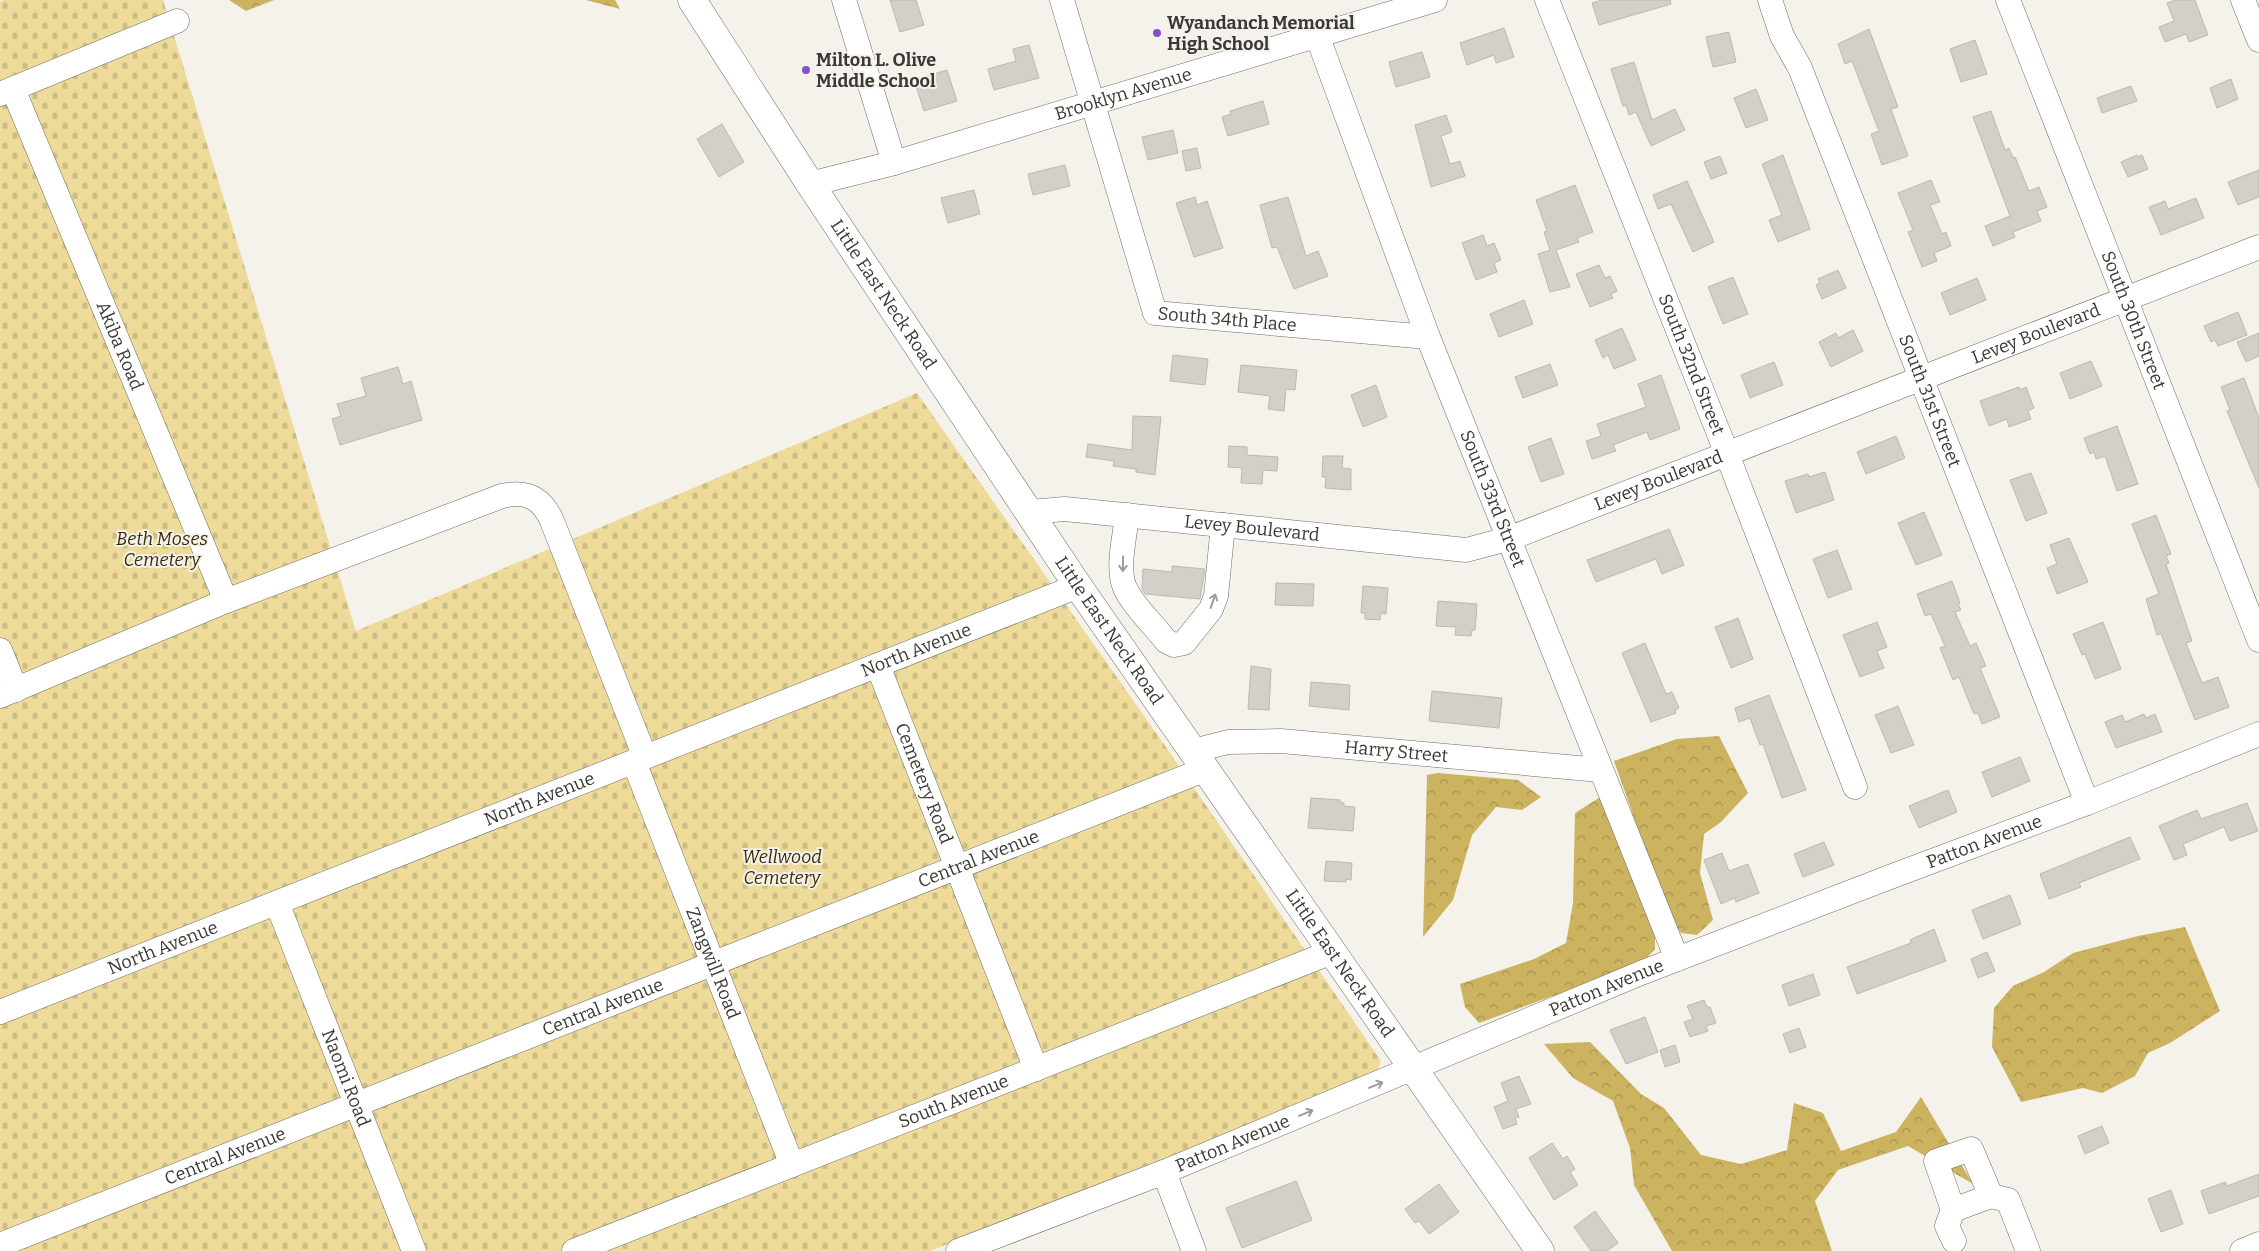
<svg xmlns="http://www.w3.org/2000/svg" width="2259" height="1251" viewBox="0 0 2259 1251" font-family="Bitter,serif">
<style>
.forest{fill:url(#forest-crowns)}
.cemetery{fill:url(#cemetery-stones)}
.building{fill:#d2d0c9;stroke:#bbb9b2}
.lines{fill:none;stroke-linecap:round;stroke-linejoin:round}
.minor-casing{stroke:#6e6c65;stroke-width:25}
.major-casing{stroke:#6e6c65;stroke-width:29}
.minor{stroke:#fff;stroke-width:24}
.major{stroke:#fff;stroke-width:28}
.oneway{stroke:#9c9c9a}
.poi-dot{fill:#874ec5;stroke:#f4f2eb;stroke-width:2}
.labels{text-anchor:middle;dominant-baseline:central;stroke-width:4;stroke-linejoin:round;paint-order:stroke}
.poi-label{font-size:18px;font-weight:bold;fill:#3a3936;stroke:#f4f2eb;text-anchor:start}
.street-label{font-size:18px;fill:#3a3936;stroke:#f4f2eb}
.park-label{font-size:18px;font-style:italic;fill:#382d07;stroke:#f4f2eb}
</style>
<defs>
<pattern id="forest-crowns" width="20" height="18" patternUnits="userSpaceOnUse" patternTransform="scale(1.25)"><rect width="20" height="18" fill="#ccb35f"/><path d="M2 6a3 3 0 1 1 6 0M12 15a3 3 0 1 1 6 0" fill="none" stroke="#a7934f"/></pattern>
<pattern id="cemetery-stones" width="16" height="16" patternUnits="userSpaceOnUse" patternTransform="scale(1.25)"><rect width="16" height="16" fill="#eedb9a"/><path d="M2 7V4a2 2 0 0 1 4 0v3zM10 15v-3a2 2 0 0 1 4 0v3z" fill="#cdbd85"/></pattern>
</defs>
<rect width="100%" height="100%" fill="#f4f2eb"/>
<!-- forest -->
<path class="forest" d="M 229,0 L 274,0 L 246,11 Z
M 586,0 L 615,0 L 620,9 Z
M 1719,736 L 1748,793 L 1721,822 L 1704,834 L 1700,873 L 1713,920 L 1697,935 L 1681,933 L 1667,911 L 1614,761 L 1677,739 Z
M 1438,773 L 1518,780 L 1541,797 L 1522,810 L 1496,807 L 1472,835 L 1453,900 L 1423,937 L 1427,775 Z
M 1605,794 L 1655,935 L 1655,949 L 1642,963 L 1479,1023 L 1465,1007 L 1460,984 L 1534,959 L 1566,943 L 1573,903 L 1575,813 Z
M 2185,927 L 2220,1011 L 2170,1043 L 2148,1053 L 2135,1076 L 2102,1093 L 2083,1088 L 2021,1102 L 1992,1047 L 1994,1008 L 2013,986 L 2044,972 L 2073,953 L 2138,936 Z
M 1590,1042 L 1641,1094 L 1664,1108 L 1701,1155 L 1741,1164 L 1787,1150 L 1794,1103 L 1823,1113 L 1841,1151 L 1896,1132 L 1921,1097 L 1973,1184 L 1908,1146 L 1838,1170 L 1815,1201 L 1832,1251 L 1672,1251 L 1634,1185 L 1630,1148 L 1613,1101 L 1573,1078 L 1544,1044 Z"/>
<!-- cemetery -->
<path class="cemetery" d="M 4,0 L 163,0 L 356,631 L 917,393 L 1168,750 L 1381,1061 L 1376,1075 L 930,1251 L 0,1251 L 0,2 Z"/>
<!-- building -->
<path class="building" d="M 890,0 L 916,0 L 924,25 L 900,32 Z
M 1602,0 L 1670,0 L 1671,4 L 1599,25 L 1592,3 Z
M 2176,0 L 2195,0 L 2208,35 L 2189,42 L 2186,34 L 2165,42 L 2159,27 L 2174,21 L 2167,3 Z
M 1504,28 L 1514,57 L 1496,63 L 1494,55 L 1467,65 L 1460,43 Z
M 1869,29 L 1898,107 L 1891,109 L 1908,156 L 1882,165 L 1871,134 L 1879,131 L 1852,61 L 1845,64 L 1838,44 Z
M 1729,32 L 1736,62 L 1713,67 L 1706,37 Z
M 1975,40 L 1987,74 L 1961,82 L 1950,49 Z
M 1029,45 L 1039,78 L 994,90 L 988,69 L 1016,61 L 1013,49 Z
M 1422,52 L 1430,77 L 1396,87 L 1389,62 Z
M 1634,62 L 1652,120 L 1675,109 L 1685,130 L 1651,146 L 1636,112 L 1629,115 L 1626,105 L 1623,106 L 1611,69 Z
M 947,70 L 957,101 L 924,111 L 914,80 Z
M 2231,79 L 2238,99 L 2217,108 L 2210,88 Z
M 2131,86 L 2137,101 L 2102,113 L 2097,98 Z
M 1756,89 L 1768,120 L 1746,128 L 1734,98 Z
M 1263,101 L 1269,124 L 1228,136 L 1222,117 L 1231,114 L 1230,111 Z
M 1991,111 L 2005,150 L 2009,148 L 2013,158 L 2015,157 L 2029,191 L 2039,187 L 2047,207 L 2037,211 L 2041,221 L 2013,232 L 2015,237 L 1993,246 L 1985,226 L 2010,216 L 1973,117 Z
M 1446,115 L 1452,132 L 1441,136 L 1450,164 L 1460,161 L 1465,176 L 1431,187 L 1415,125 Z
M 722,124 L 744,162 L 719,177 L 697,139 Z
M 1173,130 L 1178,153 L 1148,160 L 1142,137 Z
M 1197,148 L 1201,168 L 1186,171 L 1182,151 Z
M 1783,155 L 1810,229 L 1778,242 L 1769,220 L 1782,215 L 1762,164 Z
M 2137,155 L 2138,157 L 2142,155 L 2148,169 L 2128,177 L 2121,162 Z
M 1720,156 L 1727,173 L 1711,179 L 1704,162 Z
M 1065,165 L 1070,186 L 1033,195 L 1028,174 Z
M 2259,170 L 2259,197 L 2238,205 L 2228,182 Z
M 1931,180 L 1940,202 L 1930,205 L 1942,234 L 1946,232 L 1951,246 L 1934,253 L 1937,261 L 1922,267 L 1908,232 L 1913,230 L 1898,193 Z
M 1687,181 L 1714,242 L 1693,252 L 1671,204 L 1658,209 L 1653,195 Z
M 1575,185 L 1593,232 L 1577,238 L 1579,242 L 1556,250 L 1570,287 L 1550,292 L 1538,254 L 1550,250 L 1544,232 L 1547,231 L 1536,200 Z
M 974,190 L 980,214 L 948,223 L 941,198 Z
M 1195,197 L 1197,205 L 1207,201 L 1223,248 L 1194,257 L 1176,203 Z
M 1288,197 L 1306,256 L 1318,251 L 1328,276 L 1294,289 L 1277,247 L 1272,248 L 1260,205 Z
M 2196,198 L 2204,218 L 2161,235 L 2149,207 L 2165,201 L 2168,209 Z
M 1483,235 L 1487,246 L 1494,243 L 1501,260 L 1494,263 L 1497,272 L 1476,280 L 1462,243 Z
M 1599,265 L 1605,278 L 1610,276 L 1617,291 L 1611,294 L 1613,298 L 1590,307 L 1576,274 Z
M 1838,270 L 1846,288 L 1822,299 L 1816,285 L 1820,283 L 1818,279 Z
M 1733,277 L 1748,314 L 1723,324 L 1708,287 Z
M 1977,278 L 1986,300 L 1950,315 L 1941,293 Z
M 1524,300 L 1533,324 L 1499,337 L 1490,314 Z
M 2238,312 L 2247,335 L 2218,346 L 2215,340 L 2211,342 L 2204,326 Z
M 1622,328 L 1636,360 L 1614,369 L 1608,355 L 1603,358 L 1595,340 Z
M 1853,330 L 1863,351 L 1831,367 L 1819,342 L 1836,333 L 1838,338 Z
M 2259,333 L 2259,356 L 2246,362 L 2237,342 Z
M 1173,355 L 1208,359 L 1205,385 L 1170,381 Z
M 2091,361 L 2102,386 L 2070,399 L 2060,373 Z
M 1774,362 L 1783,385 L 1750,398 L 1741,375 Z
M 1550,364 L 1558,385 L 1523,398 L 1515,377 Z
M 1241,365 L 1297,370 L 1295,390 L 1286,389 L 1284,411 L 1268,409 L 1270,396 L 1238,392 Z
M 398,367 L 403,384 L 411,381 L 422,420 L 340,445 L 332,419 L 341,416 L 337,404 L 366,396 L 361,378 Z
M 1661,375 L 1680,429 L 1650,440 L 1647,432 L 1613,445 L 1616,451 L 1592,459 L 1586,441 L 1601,436 L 1597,424 L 1646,407 L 1638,384 Z
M 2244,378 L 2259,418 L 2259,488 L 2227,411 L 2230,410 L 2221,387 Z
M 1376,385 L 1387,417 L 1363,427 L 1351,395 Z
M 2019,387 L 2020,390 L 2026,387 L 2034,408 L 2028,411 L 2031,419 L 2009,427 L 2007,419 L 1989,426 L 1980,401 Z
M 1133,416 L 1161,417 L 1155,475 L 1136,472 L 1136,469 L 1113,466 L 1114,461 L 1086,457 L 1088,444 L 1132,450 Z
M 2117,426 L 2138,484 L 2117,491 L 2105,456 L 2096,459 L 2094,452 L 2090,454 L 2084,438 Z
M 1896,436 L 1905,458 L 1866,474 L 1857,452 Z
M 1551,438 L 1564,474 L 1541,482 L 1528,447 Z
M 1229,446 L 1247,447 L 1247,455 L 1278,457 L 1277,471 L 1263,470 L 1262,484 L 1241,483 L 1242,468 L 1228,467 Z
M 1323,456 L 1343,456 L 1342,468 L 1351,469 L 1351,490 L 1325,488 L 1326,477 L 1322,477 Z
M 1825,472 L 1834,500 L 1796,513 L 1785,481 L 1808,474 L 1809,477 Z
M 2031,473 L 2047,513 L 2026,521 L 2010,480 Z
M 1924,512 L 1942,555 L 1916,565 L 1898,523 Z
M 2156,515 L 2171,554 L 2166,556 L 2169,563 L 2166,564 L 2192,641 L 2186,643 L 2202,683 L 2218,677 L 2229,707 L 2195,720 L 2161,634 L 2157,635 L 2146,599 L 2159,594 L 2132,524 Z
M 1669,529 L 1684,565 L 1662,574 L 1656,559 L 1596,582 L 1587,560 Z
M 2069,538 L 2088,582 L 2057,594 L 2047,568 L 2057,564 L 2050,545 Z
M 1837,550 L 1852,589 L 1828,598 L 1813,559 Z
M 1172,566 L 1205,569 L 1200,599 L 1145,594 L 1142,589 L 1143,569 L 1172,572 Z
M 1952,581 L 1960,603 L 1958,604 L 1961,610 L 1955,612 L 1970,646 L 1976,643 L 1986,666 L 1980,668 L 2000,717 L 1982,724 L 1978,713 L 1974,714 L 1959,677 L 1953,680 L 1940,648 L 1945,646 L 1931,614 L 1925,616 L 1917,594 Z
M 1276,583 L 1314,584 L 1313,606 L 1275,605 Z
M 1363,586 L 1388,588 L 1386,614 L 1381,613 L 1380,620 L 1365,619 L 1365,613 L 1361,613 Z
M 1438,601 L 1477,604 L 1475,630 L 1472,630 L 1471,636 L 1455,635 L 1456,627 L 1436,626 Z
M 1738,618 L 1753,659 L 1731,668 L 1715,627 Z
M 1877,622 L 1887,647 L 1877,651 L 1884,668 L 1860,677 L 1843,635 Z
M 2103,622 L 2121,669 L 2095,679 L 2085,654 L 2082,655 L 2073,634 Z
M 1645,643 L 1666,694 L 1672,692 L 1679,708 L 1675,710 L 1676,713 L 1651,722 L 1622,653 Z
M 1251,666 L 1271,669 L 1269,710 L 1248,709 Z
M 1311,682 L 1350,685 L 1349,710 L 1309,706 Z
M 1432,691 L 1502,698 L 1499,728 L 1429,721 Z
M 1769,695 L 1806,790 L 1782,798 L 1763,744 L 1760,745 L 1750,718 L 1739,722 L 1735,708 Z
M 1898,706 L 1914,745 L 1891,753 L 1875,715 Z
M 2144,714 L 2146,718 L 2155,714 L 2162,732 L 2116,748 L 2105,722 L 2122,715 L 2125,722 Z
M 2020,757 L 2030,781 L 1992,797 L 1982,772 Z
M 1948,790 L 1957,812 L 1919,828 L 1909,806 Z
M 1311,798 L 1340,800 L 1340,802 L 1344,803 L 1344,806 L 1355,807 L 1353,831 L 1308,828 Z
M 2247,803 L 2258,831 L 2230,841 L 2224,827 L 2183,844 L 2187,855 L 2174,860 L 2159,826 L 2197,810 L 2201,819 Z
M 2130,837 L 2140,859 L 2079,883 L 2081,887 L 2049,899 L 2040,874 Z
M 1824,842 L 1834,865 L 1803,877 L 1794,854 Z
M 1722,853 L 1729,871 L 1748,864 L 1759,893 L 1736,902 L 1735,898 L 1721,904 L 1704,860 Z
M 1326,861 L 1352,863 L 1351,880 L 1346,879 L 1346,882 L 1324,881 Z
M 2010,895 L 2021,924 L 1983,939 L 1972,910 Z
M 1934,929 L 1946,961 L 1857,994 L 1847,967 L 1911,943 L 1910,940 Z
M 1987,952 L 1995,971 L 1978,978 L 1971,959 Z
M 1813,974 L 1820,995 L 1789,1006 L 1782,985 Z
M 1704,1000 L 1707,1007 L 1710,1007 L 1716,1023 L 1706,1026 L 1708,1031 L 1690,1037 L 1684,1022 L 1693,1019 L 1687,1006 Z
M 1645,1017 L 1658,1052 L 1626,1064 L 1610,1030 Z
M 1799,1028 L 1806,1047 L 1790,1053 L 1783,1034 Z
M 1675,1045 L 1680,1062 L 1665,1067 L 1660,1050 Z
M 1519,1076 L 1531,1104 L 1516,1109 L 1519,1117 L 1515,1118 L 1517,1124 L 1503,1129 L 1494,1107 L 1508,1101 L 1501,1083 Z
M 2102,1126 L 2109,1143 L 2085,1154 L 2078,1136 Z
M 1552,1143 L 1563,1159 L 1567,1156 L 1575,1169 L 1570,1172 L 1578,1185 L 1554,1200 L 1529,1158 Z
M 2259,1174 L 2259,1196 L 2209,1214 L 2201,1191 L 2225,1182 L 2227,1186 Z
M 1296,1181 L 1312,1220 L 1242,1248 L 1226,1208 Z
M 1439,1184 L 1459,1212 L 1429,1234 L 1419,1221 L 1415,1223 L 1405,1209 Z
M 2171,1190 L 2183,1224 L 2161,1232 L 2148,1199 Z
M 1595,1211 L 1618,1243 L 1607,1251 L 1591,1251 L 1574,1227 Z"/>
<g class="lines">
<defs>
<g id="minor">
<path d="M 844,0 L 894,163"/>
<path id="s1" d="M 1062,0 L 1155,313 L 1428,337"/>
<path id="s2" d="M 1547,0 L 1727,454 L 1855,787"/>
<path id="s3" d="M 1770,0 L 1782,36 L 1800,68 L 2087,803"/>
<path id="s4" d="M 2008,0 L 2259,640"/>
<path d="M 2243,0 L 2259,40"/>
<path id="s5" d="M 1317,35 L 1428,337 L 1677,959"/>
<path id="s6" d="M 13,89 L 226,601"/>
<path d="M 0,94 L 177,21"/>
<path id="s7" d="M 810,184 L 894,163 L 1435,0"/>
<path id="s8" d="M 1029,512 L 1065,509 L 1466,550 L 1508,539 L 2259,247"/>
<path d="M 1127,515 C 1125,538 1115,572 1127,592 C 1137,610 1154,625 1166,641 L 1174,645 L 1184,643 L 1211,609 L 1216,596 L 1223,525"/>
<path d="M 0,650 L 16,690"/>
<path id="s9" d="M 878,666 L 1036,1069"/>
<path d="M 0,696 L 226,601 L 502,496 C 527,490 542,498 552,521 L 645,757"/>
<path id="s10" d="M 1193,751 L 1228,742 L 1281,741 L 1600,770"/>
<path id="s11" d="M 634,762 L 792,1165"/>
<path id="s12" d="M 277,903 L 414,1251"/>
<path id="s13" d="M 0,1012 L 1078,586"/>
<path d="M 1164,1172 L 1194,1251"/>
<path d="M 1991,1196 L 1971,1149 L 1936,1161 L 1953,1210 L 1991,1196 L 2008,1200 L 2028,1251"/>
<path d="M 1953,1210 L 1947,1226 L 1954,1241"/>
<path id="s14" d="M 0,1245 L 1206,769"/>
<path id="s15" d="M 574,1251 L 1332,952"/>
<path id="s16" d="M 958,1251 L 1164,1172 L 1641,973 L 1890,877 L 2087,803 L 2259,734"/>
<path d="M 2242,1251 L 2259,1244"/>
</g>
<g id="major">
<path id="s17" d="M 692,0 L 810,184 L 1078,586 L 1540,1251"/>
</g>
</defs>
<!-- minor casing -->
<use href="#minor" class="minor-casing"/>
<!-- major casing -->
<use href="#major" class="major-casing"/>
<!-- minor -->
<use href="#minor" class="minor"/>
<!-- major -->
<use href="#major" class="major"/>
</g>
<!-- one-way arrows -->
<defs><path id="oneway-shaft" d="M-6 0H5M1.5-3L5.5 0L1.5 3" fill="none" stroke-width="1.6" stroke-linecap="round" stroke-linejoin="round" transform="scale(1.25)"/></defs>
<g class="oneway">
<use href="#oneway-shaft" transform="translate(1123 564) rotate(91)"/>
<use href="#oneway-shaft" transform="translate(1213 601) rotate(-71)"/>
<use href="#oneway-shaft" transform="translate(1376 1085) rotate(-22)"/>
<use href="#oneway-shaft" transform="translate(1306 1113) rotate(-22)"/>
</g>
<!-- markers -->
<g class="poi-dot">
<circle cx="1157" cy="33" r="5"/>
<circle cx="806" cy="70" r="5"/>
</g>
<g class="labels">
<!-- poi labels -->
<g class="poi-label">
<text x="1167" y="23">Wyandanch Memorial<tspan x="1167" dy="21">High School</tspan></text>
<text x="816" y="60">Milton L. Olive<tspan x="816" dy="21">Middle School</tspan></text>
</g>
<!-- street labels -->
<g class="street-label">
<text stroke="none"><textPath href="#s7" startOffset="326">Brooklyn Avenue</textPath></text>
<text stroke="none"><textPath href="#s17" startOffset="351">Little East Neck Road</textPath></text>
<text stroke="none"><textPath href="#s1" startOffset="399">South 34th Place</textPath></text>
<text stroke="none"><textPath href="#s4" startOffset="344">South 30th Street</textPath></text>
<text stroke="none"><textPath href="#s8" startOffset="1049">Levey Boulevard</textPath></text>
<text stroke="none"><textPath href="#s6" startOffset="278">Akiba Road</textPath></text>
<text stroke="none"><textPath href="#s2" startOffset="392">South 32nd Street</textPath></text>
<text stroke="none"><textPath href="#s3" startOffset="432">South 31st Street</textPath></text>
<text stroke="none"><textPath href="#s8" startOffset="644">Levey Boulevard</textPath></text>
<text stroke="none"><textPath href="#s5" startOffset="496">South 33rd Street</textPath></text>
<text stroke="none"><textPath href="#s8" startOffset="224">Levey Boulevard</textPath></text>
<text stroke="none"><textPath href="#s17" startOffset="756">Little East Neck Road</textPath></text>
<text stroke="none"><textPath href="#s13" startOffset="985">North Avenue</textPath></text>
<text stroke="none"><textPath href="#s10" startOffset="205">Harry Street</textPath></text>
<text stroke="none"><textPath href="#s9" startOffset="126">Cemetery Road</textPath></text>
<text stroke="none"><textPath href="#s13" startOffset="580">North Avenue</textPath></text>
<text stroke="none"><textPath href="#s16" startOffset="1105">Patton Avenue</textPath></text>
<text stroke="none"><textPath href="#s14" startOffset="1052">Central Avenue</textPath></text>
<text stroke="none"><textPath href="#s13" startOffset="175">North Avenue</textPath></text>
<text stroke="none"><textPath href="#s17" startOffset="1161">Little East Neck Road</textPath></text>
<text stroke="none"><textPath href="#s11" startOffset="216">Zangwill Road</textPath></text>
<text stroke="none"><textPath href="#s16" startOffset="700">Patton Avenue</textPath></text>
<text stroke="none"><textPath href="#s14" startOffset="648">Central Avenue</textPath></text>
<text stroke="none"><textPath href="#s12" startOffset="188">Naomi Road</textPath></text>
<text stroke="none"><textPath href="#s15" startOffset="408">South Avenue</textPath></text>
<text stroke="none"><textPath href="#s16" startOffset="295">Patton Avenue</textPath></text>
<text stroke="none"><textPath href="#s14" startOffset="242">Central Avenue</textPath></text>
</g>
<!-- park labels -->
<g class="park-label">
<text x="162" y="539">Beth Moses<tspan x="162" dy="21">Cemetery</tspan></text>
<text x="782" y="857">Wellwood<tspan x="782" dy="21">Cemetery</tspan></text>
</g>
</g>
</svg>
